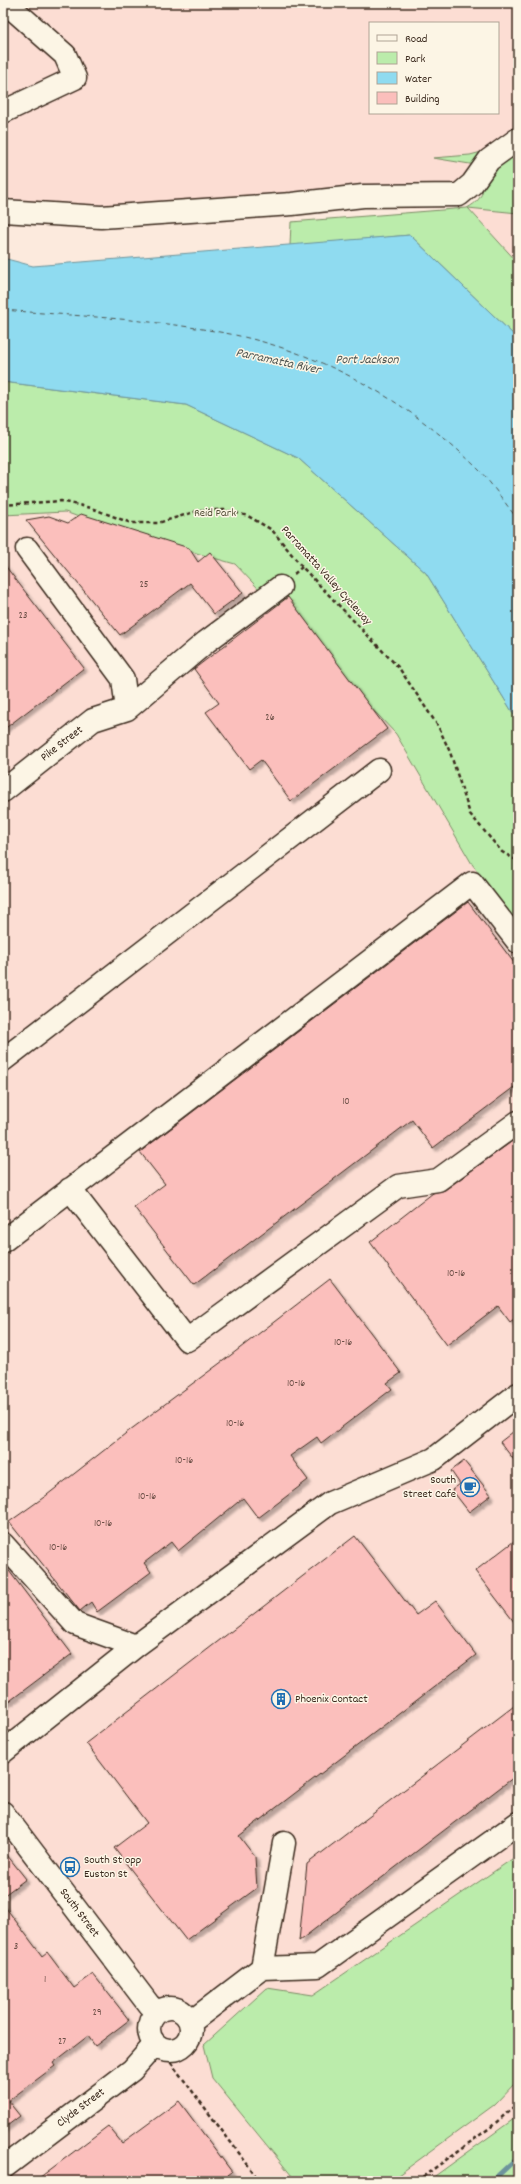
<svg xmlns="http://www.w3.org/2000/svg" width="521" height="2184" viewBox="0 0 521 2184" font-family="Dekko,sans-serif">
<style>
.built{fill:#fcddd3;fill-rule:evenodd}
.green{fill:#bbecab;stroke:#7b8b64}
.water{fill:#8fdbf0;stroke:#6d949c}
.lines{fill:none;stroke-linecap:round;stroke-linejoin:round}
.stream{stroke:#6d949c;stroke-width:5}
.ferry{stroke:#505652;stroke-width:1;stroke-dasharray:5 4;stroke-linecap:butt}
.building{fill:#fbbfbc;stroke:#3b2a1e;filter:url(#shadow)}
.minor-casing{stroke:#3b2a1e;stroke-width:25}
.path{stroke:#3b2a1e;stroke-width:2.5;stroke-dasharray:4 3;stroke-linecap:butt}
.minor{stroke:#fcf5e5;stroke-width:22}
.labels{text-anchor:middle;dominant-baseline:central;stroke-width:3;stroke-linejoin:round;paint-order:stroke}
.number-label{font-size:10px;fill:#6b4f46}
.park-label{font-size:12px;fill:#55513a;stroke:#fcf5e5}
.street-label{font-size:12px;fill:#3b2a1e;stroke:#fcf5e5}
.poi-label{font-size:12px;fill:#3b2a1e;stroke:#fcf5e5;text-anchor:start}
.water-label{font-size:13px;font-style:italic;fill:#505652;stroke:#fcf5e5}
</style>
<defs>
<filter id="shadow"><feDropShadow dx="3.5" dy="3.5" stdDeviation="1" flood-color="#0004"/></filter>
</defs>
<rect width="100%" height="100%" fill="#fceadd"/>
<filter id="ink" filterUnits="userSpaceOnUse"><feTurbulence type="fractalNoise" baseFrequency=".025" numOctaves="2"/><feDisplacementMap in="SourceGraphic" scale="8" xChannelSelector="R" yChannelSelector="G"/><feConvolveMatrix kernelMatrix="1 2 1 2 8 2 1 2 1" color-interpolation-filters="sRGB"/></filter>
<g filter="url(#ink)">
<!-- built -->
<path class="built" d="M 3,3 L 518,3 L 518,125 L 497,148 L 470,155 L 435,158 L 476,165 L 458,188 L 91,210 L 3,202 ZM 370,23 L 498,23 L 498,113 L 370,113 Z
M 467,208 L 518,213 L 518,263 Z
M 65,512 L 115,530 L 235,564 L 396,734 L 472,864 L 518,923 L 518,2181 L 3,2181 L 3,515 Z"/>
<!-- green -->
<path class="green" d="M 518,125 L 518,213 L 468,208 L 518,263 L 518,339 L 410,235 L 290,246 L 291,222 L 467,208 C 488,197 485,183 476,165 L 433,158 L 470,155 L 497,148 Z
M 3,382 L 186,405 L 298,458 L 426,573 L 518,721 L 518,923 L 472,864 L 396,734 L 235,564 L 115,530 L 65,512 L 3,515 Z
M 518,1855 L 518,2080 L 494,2105 L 390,2181 L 296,2181 L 212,2078 L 204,2045 L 267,1988 L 313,1995 Z
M 518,2116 L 518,2181 L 428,2181 Z"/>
<!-- water -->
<path class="water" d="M 410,235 L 518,339 L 518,721 L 426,573 L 298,458 L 186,405 L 3,382 L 3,258 L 33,266 Z"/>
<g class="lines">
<!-- stream -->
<path class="stream" d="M 492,2181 L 518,2157"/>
<!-- ferry -->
<path class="ferry" d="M 3,310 C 77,316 152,319 225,333 C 321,351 413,403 481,472 C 494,487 506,504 518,520"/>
</g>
<!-- building -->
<path class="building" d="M 81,514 L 189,548 L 198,562 L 210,552 L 243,593 L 214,614 L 190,583 L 120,635 L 26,520 L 49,516 L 68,523 Z
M 3,563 L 84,668 L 3,730 Z
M 288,597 L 387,729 L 291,801 L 261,760 L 249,769 L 206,712 L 219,703 L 194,669 Z
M 468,902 L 518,968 L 518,1084 L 433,1148 L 412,1120 L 194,1285 L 134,1207 L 165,1184 L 140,1152 Z
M 518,1137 L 518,1316 L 510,1322 L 498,1306 L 447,1345 L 370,1242 L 433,1193 L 445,1190 Z
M 330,1279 L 401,1373 L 387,1383 L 392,1389 L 321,1443 L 317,1437 L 290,1456 L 308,1480 L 258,1518 L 243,1498 L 178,1551 L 171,1542 L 144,1563 L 151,1572 L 97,1612 L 91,1602 L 80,1611 L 9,1522 L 47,1495 L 130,1430 L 231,1355 Z
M 518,1428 L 518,1465 L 500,1442 Z
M 464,1461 L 491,1495 L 469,1512 L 452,1490 L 460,1484 L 451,1471 Z
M 355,1536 L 416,1615 L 435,1601 L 476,1655 L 239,1836 L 255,1857 L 257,1888 L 186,1940 L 114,1848 L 147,1823 L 86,1743 Z
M 518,1538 L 518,1627 L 475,1571 Z
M 3,1563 L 72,1654 L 3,1706 Z
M 518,1703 L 518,1774 L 299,1941 L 307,1864 Z
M 3,1850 L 26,1879 L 3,1896 Z
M 3,1904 L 42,1956 L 47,1952 L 74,1988 L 93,1974 L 129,2020 L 95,2046 L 88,2036 L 53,2063 L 55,2066 L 8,2101 L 20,2116 L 3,2129 Z
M 179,2101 L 232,2172 L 228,2175 L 232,2181 L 35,2181 L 108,2126 L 122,2143 Z"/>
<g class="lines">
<defs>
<path id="minor" d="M 3,112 L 75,78 L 65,55 L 6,3
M 3,211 L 101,217 L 292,204 L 363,196 L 459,195 L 472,184 L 489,160 L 518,139
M 27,549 L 123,679 L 127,709
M 3,791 L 93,720 L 127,709 L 206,642 L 280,587
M 3,1060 L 379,770
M 70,1189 L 187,1340 L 398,1186 L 438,1180 L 518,1122
M 3,1241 L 472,883 L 518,942
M 3,1544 L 75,1624 L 136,1646
M 3,1752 L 136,1646 L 330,1503 L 434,1459 L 518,1394
M 3,1813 L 149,2005 L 157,2012
M 262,1968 L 318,1966 L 518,1823
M149 2029a21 21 0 1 1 42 0a21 21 0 1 1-42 0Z
M 191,2022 L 262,1968 L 284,1843
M 3,2168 L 132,2070 L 155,2044"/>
</defs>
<!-- minor casing -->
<use href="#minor" class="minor-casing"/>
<!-- path -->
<path class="path" d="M 3,505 L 61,501 L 91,508 L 131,523 L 158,523 L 201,510 L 225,510 L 248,516 L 272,530 L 302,567 L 399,668 L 438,726 L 450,752 L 470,814 L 502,852 L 518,861
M 294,574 L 302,567
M 170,2055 L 171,2063 L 260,2181
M 417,2181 L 491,2127 L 518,2103"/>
<!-- minor -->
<use href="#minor" class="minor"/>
</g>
</g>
<!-- icons -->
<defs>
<symbol id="cafe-ring" viewBox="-11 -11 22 22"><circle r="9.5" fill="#fcf5e5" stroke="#1f6fb2" stroke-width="1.5"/><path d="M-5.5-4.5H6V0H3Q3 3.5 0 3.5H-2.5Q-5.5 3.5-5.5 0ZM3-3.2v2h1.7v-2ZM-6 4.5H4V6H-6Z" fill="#1f6fb2"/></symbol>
<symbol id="building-ring" viewBox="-11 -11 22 22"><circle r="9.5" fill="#fcf5e5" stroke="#1f6fb2" stroke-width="1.5"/><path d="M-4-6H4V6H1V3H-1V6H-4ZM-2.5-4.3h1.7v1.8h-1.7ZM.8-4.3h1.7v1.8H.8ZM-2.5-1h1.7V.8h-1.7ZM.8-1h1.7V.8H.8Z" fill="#1f6fb2"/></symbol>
<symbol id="bus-ring" viewBox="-11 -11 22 22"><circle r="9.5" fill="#fcf5e5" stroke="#1f6fb2" stroke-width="1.5"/><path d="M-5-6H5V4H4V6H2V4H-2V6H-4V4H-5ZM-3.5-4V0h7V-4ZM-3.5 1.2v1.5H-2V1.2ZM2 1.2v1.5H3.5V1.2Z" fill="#1f6fb2"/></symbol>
</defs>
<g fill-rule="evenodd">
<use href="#cafe-ring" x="459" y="1476" width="22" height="22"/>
<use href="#building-ring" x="270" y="1688" width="22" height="22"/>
<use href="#bus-ring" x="59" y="1856" width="22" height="22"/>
</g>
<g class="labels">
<!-- number labels -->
<g class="number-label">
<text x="144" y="585">25</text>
<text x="23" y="616">23</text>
<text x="270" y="718">26</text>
<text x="346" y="1102">10</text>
<text x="456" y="1274">10-16</text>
<text x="343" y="1343">10-16</text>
<text x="296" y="1384">10-16</text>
<text x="235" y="1424">10-16</text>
<text x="184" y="1461">10-16</text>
<text x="147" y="1497">10-16</text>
<text x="103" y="1524">10-16</text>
<text x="58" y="1548">10-16</text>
<text x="16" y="1947">3</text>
<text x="45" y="1980">1</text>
<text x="97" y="2013">29</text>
<text x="62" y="2042">27</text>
</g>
<!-- park labels -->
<g class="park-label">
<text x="215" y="513">Reid Park</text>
</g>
<!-- street labels -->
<g class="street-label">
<text transform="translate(326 576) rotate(48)">Parramatta Valley Cycleway</text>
<text transform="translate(62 744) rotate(-38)">Pike Street</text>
<text transform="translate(79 1913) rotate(53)">South Street</text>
<text transform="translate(81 2108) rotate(-37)">Clyde Street</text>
</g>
<!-- poi labels -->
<g class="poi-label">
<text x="456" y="1480" text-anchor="end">South<tspan x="456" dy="14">Street Cafe</tspan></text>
<text x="295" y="1699">Phoenix Contact</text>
<text x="84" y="1860">South St opp<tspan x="84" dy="14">Euston St</tspan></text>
</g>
<!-- water labels -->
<g class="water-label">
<text x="367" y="360">Port Jackson</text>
<text transform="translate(278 362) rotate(12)">Parramatta River</text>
</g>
</g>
<!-- margin -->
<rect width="521" height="2184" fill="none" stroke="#fcf5e5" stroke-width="16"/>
<rect x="8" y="8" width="505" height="2168" fill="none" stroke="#3b2a1e" stroke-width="1.5" filter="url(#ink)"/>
<!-- legend -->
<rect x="369" y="22" width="130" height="92" fill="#fcf5e5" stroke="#afa495"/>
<rect x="377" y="35" width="20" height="6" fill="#fcf5e5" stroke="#afa495"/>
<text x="405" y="42" font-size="12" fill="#3b2a1e">Road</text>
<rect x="377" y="52" width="20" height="12" fill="#bbecab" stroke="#afa495"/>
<text x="405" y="62" font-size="12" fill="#3b2a1e">Park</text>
<rect x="377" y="72" width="20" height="12" fill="#8fdbf0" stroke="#afa495"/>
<text x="405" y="82" font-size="12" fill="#3b2a1e">Water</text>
<rect x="377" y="92" width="20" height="12" fill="#fbbfbc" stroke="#afa495"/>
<text x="405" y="102" font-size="12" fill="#3b2a1e">Building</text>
</svg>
